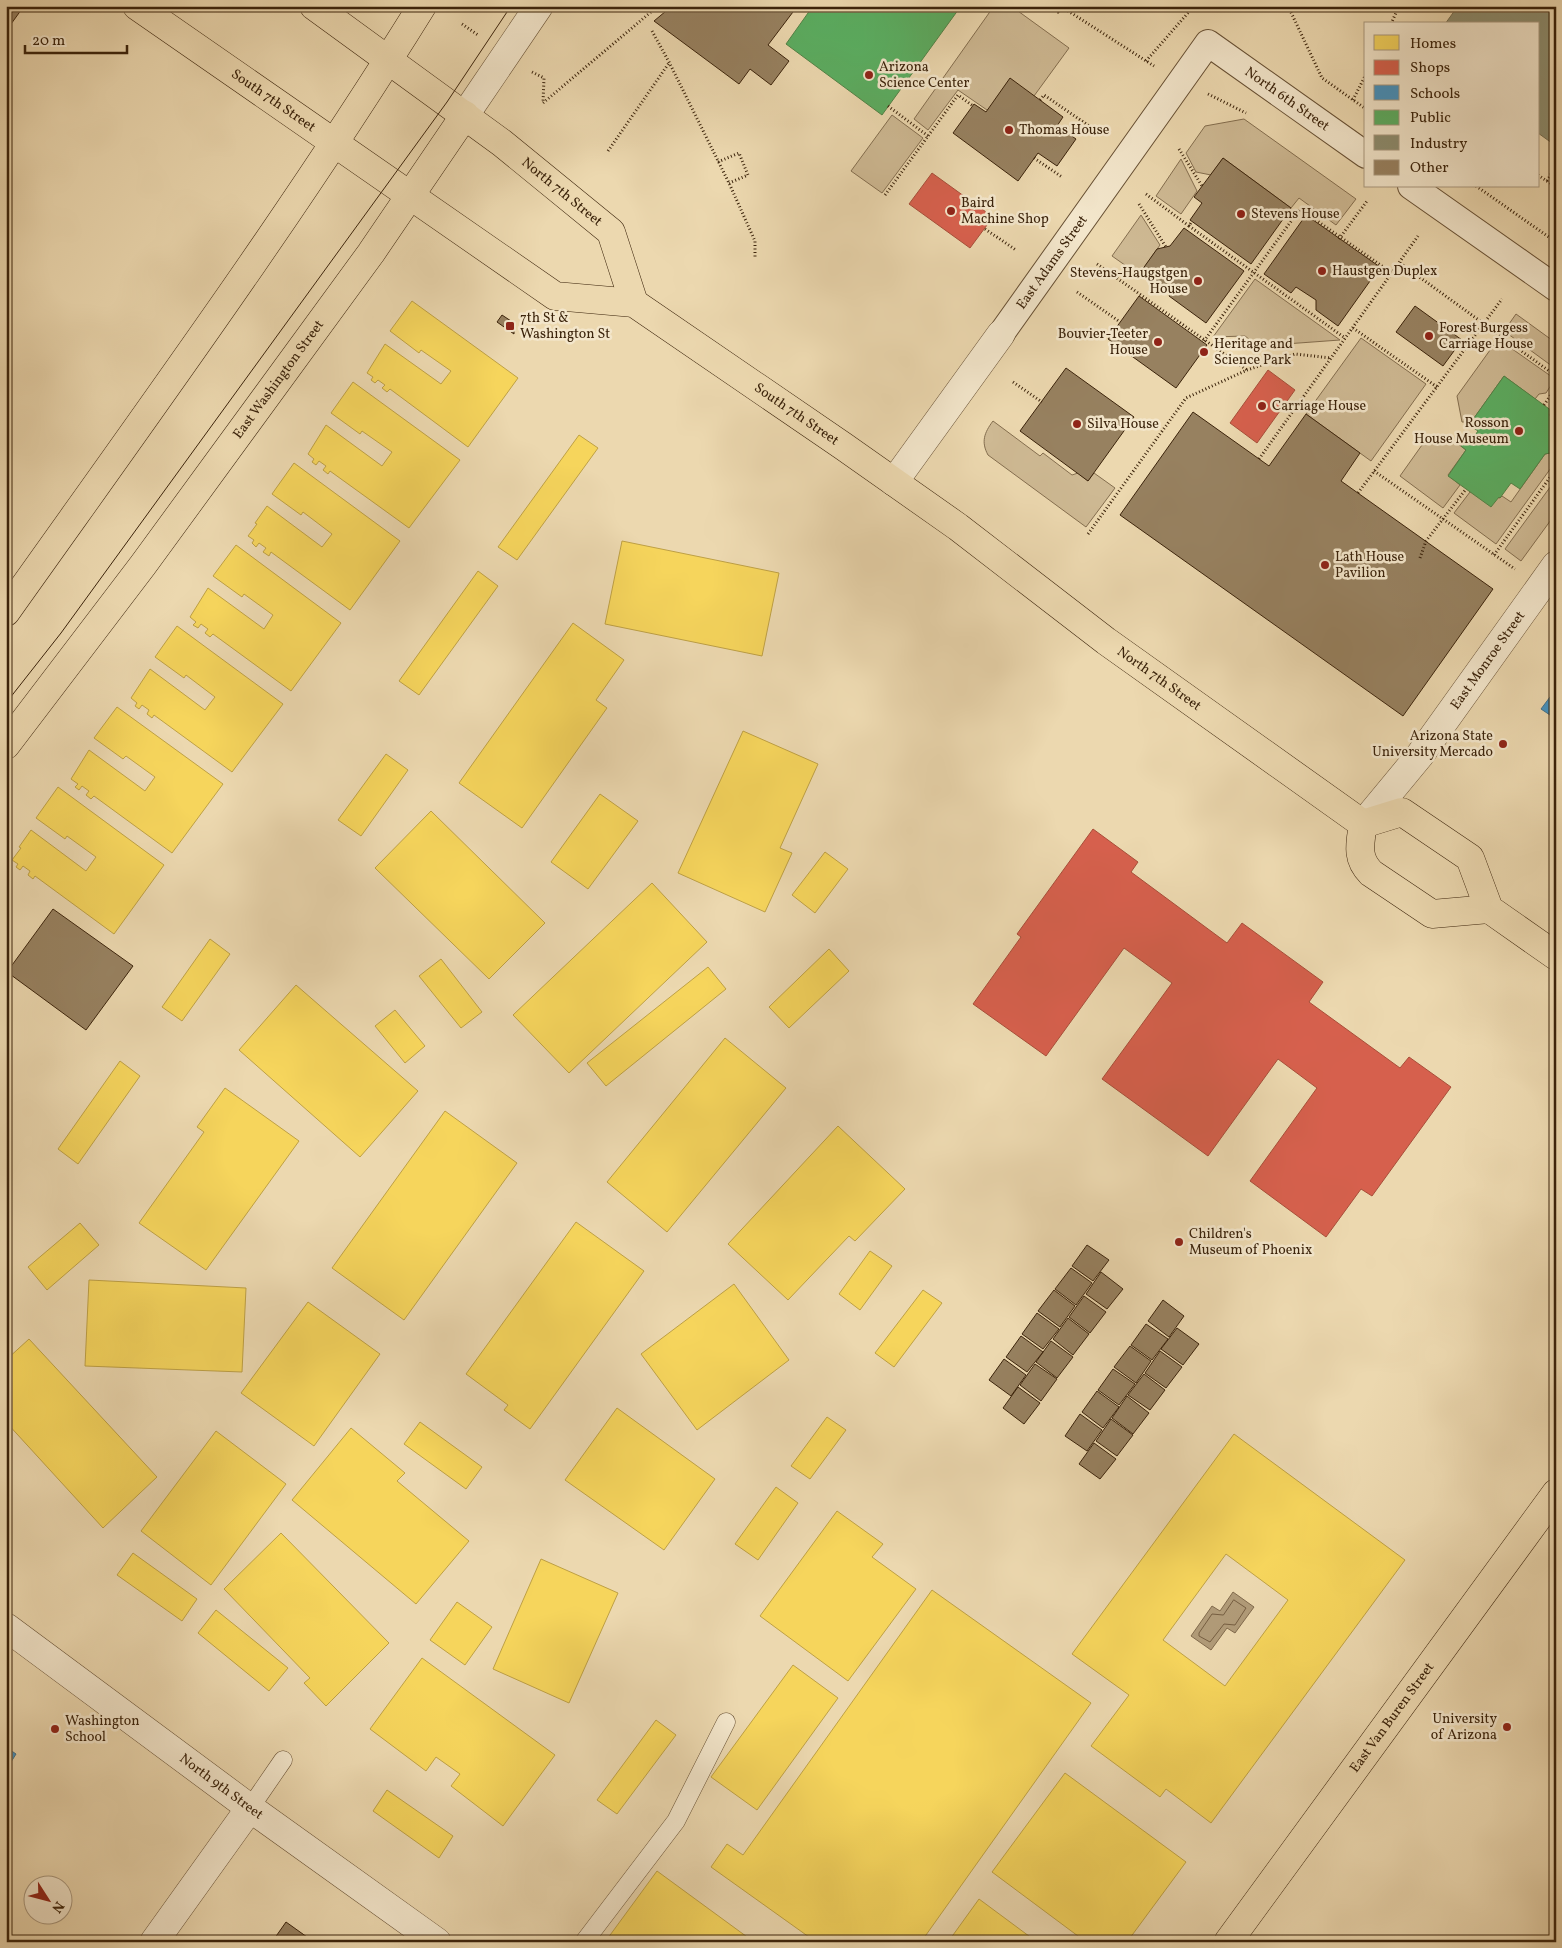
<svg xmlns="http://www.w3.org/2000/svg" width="1562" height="1948" viewBox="0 0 1562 1948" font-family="Vollkorn,serif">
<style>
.green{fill:#ceb993;stroke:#846e4f}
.water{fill:#b09a77;stroke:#816a4c}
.homes{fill:#f6d55c;stroke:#bea044;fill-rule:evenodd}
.shops{fill:#d6604d;stroke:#a84e39}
.schools{fill:#4393c3;stroke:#41718c}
.public{fill:#5aae61;stroke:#518447}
.industry{fill:#8c8c6e;stroke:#746c50}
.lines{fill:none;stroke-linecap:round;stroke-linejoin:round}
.shore{stroke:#765e41;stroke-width:1}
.building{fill:#978160;stroke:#3b230b}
.service-casing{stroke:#675034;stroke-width:19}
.pedestrian-casing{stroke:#675034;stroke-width:28}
.minor-casing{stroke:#675034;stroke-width:29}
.primary-casing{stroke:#3b230b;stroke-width:29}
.path{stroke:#3b230b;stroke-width:3;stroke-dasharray:1 2.5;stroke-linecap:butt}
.service{stroke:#f3e6cb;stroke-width:18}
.pedestrian{stroke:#f3e6cb;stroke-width:26}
.minor{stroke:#f3e6cb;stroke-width:28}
.primary{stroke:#ecd8af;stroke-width:28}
.tram{stroke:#3b230b;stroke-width:1}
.poi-dot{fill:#8f2418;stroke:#f3e6cb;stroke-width:2}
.labels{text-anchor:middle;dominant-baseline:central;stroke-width:5;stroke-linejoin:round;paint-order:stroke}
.poi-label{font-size:14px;fill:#3b230b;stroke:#f3e6cb;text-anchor:start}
.street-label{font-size:14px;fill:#3b230b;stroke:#f3e6cb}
</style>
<rect width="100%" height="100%" fill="#ecd8af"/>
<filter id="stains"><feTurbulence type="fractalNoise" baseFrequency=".004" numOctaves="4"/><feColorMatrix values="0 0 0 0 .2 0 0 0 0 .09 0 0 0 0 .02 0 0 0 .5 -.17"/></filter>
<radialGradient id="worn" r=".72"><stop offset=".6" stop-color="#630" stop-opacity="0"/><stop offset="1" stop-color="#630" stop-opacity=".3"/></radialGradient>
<!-- green -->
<path class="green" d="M 994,6 L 1011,6 L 1069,48 L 1034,96 L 987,110 L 958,90 L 928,130 L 914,119 Z
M 892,115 L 923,138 L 882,193 L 851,171 Z
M 1244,119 L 1356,199 L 1336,225 L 1299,198 L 1291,208 L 1223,158 L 1211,175 L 1196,172 L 1186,153 L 1205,126 Z
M 1181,159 L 1197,191 L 1181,214 L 1156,196 Z
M 1141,215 L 1160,245 L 1139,275 L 1112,256 Z
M 1255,279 L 1340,340 L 1258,346 L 1245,336 L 1213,337 Z
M 1516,314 L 1556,343 L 1556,369 L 1504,331 Z
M 1361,338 L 1426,384 L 1371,461 L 1306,414 Z
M 1498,339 L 1555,379 L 1546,393 L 1539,394 L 1535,399 L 1504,376 L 1469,425 L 1465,422 L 1462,422 L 1457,396 Z
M 993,421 L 1040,456 L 1043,453 L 1072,475 L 1078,473 L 1088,481 L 1094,473 L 1115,488 L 1086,527 L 988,455 C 981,442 984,433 993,421 Z
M 1454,441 L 1466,450 L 1448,475 L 1460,485 L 1443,508 L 1400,476 L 1422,445 Z
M 1556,446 L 1556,461 L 1496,544 L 1454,513 L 1470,492 L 1500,498 L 1502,496 L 1511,502 L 1545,454 L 1550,453 Z
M 1556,479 L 1556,513 L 1521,561 L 1505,549 Z"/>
<!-- water -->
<path class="water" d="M 1233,1592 L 1254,1607 L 1235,1633 L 1227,1628 L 1211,1650 L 1191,1636 L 1212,1606 L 1220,1611 Z"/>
<!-- homes -->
<path class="homes" d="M 412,301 L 518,378 L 468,447 L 390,389 L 387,392 L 382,388 L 385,385 L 378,380 L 375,383 L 371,380 L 373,377 L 367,373 L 385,344 L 441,384 L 451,371 L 421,350 L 419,353 L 390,331 Z
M 353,382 L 460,460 L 409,528 L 330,471 L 328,474 L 323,470 L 326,466 L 319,461 L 316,465 L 312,462 L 314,459 L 308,454 L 326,425 L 382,466 L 392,452 L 362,431 L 360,434 L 331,413 Z
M 579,435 L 598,448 L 517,560 L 498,547 Z
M 294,463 L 400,541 L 350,610 L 271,552 L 269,556 L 263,552 L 266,548 L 259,543 L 256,547 L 252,543 L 254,540 L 248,536 L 257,524 L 255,523 L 267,506 L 322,547 L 332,534 L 303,512 L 301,515 L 272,494 Z
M 622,541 L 779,573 L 762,656 L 605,624 Z
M 236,545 L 341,623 L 291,691 L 213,634 L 210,637 L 205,633 L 208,629 L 201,624 L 198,628 L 193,625 L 196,622 L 190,617 L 208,588 L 264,629 L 273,615 L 244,594 L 242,597 L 213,576 Z
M 478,571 L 498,586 L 419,695 L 399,681 Z
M 573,623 L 624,660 L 596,700 L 607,708 L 522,828 L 459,783 Z
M 177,626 L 283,704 L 232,772 L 154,715 L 152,718 L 147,714 L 149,710 L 142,705 L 139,709 L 135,706 L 137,703 L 131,698 L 150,669 L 205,710 L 215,697 L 186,675 L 184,678 L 155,657 Z
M 117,707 L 223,784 L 172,853 L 94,796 L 91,799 L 86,795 L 89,791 L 82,786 L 79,790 L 75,787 L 78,784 L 71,779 L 89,750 L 145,791 L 155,777 L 126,756 L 123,759 L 94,738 Z
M 743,731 L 818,764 L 780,848 L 792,853 L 765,912 L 678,873 Z
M 386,754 L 408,770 L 361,836 L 338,820 Z
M 58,787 L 164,865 L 114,934 L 35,876 L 33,879 L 28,875 L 30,871 L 23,866 L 20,870 L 16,867 L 18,864 L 12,860 L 21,848 L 19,847 L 31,830 L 86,871 L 96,857 L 67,836 L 65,839 L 36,818 Z
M 600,794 L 638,821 L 588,889 L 551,862 Z
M 431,811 L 545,923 L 489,979 L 375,868 Z
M 825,852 L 848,869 L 815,913 L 792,895 Z
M 652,883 L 707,942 L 569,1073 L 513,1015 Z
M 210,939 L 230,954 L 182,1021 L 162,1007 Z
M 829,949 L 849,971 L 789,1028 L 769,1007 Z
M 441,959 L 482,1012 L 461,1028 L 419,976 Z
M 708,967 L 726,989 L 606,1086 L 587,1063 Z
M 296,985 L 418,1091 L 360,1157 L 239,1050 Z
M 395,1010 L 425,1046 L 405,1063 L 375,1026 Z
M 725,1038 L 786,1088 L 667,1232 L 607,1182 Z
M 120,1061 L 140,1076 L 78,1164 L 58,1149 Z
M 225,1088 L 299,1141 L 206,1270 L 139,1223 L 204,1132 L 197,1127 Z
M 445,1111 L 517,1163 L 404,1320 L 332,1268 Z
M 838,1126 L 905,1189 L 855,1241 L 849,1236 L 788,1300 L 728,1244 Z
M 576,1222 L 644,1271 L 530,1429 L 504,1410 L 508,1405 L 466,1374 Z
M 80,1223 L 99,1245 L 47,1290 L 28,1267 Z
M 870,1251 L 892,1266 L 860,1310 L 839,1294 Z
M 89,1280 L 246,1288 L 242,1372 L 85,1366 Z
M 734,1284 L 789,1360 L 697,1430 L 641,1354 Z
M 923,1290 L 942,1303 L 894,1367 L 875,1353 Z
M 308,1302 L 380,1354 L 314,1446 L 241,1393 Z
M 29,1339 L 157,1477 L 103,1528 L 6,1422 L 6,1360 Z
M 617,1408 L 715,1479 L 664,1550 L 565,1480 Z
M 827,1417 L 846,1430 L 810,1479 L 791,1466 Z
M 420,1422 L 482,1467 L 466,1489 L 404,1444 Z
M 351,1428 L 405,1473 L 397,1481 L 469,1541 L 416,1604 L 292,1500 Z
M 216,1431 L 286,1484 L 211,1585 L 141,1531 Z
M 1234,1434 L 1405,1560 L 1211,1823 L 1166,1789 L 1160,1797 L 1091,1746 L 1129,1695 L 1072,1654 ZM 1226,1554 L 1288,1600 L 1225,1686 L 1163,1640 Z
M 776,1487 L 798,1503 L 758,1560 L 735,1544 Z
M 837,1511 L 883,1544 L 872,1557 L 916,1589 L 848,1681 L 760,1616 Z
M 281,1533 L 389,1643 L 326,1706 L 304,1683 L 310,1678 L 224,1589 Z
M 133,1553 L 197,1599 L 182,1621 L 117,1575 Z
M 541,1559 L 618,1593 L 569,1703 L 493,1669 Z
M 932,1590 L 1091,1703 L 921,1942 L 816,1942 L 711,1867 L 727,1844 L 743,1855 Z
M 457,1602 L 492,1627 L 465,1665 L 430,1640 Z
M 216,1610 L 288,1668 L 269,1691 L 198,1633 Z
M 422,1658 L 555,1755 L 503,1826 L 451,1786 L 460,1774 L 436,1757 L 426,1771 L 370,1729 Z
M 793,1665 L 838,1698 L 757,1810 L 711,1777 Z
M 656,1720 L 676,1735 L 617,1814 L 597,1800 Z
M 1065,1773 L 1186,1862 L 1127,1942 L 1086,1942 L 992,1872 Z
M 387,1790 L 453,1836 L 439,1858 L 373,1811 Z
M 657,1871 L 754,1942 L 605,1942 Z
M 979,1899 L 1037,1942 L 948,1942 Z"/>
<!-- shops -->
<path class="shops" d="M 932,173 L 993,217 L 970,248 L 909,204 Z
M 1268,370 L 1295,390 L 1257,443 L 1230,423 Z
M 1093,829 L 1138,862 L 1131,872 L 1227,943 L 1242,923 L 1323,982 L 1309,1002 L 1400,1068 L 1409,1057 L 1451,1087 L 1372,1196 L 1361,1189 L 1326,1237 L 1250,1181 L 1317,1088 L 1278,1059 L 1208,1156 L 1102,1079 L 1172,983 L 1124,948 L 1046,1056 L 973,1004 L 1021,937 L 1017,934 Z"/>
<!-- schools -->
<path class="schools" d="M 1556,689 L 1556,719 L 1541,709 Z
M 6,1747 L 16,1754 L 6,1770 Z"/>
<!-- public -->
<path class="public" d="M 813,6 L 961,6 L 882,115 L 786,44 Z
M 1504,376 L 1552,411 L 1549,415 L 1556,420 L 1556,445 L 1550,453 L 1545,454 L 1520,489 L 1511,483 L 1500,498 L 1499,497 L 1491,507 L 1448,476 L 1466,450 L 1461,446 L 1468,435 L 1473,438 L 1478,431 L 1469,425 Z"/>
<!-- industry -->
<path class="industry" d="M 1458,6 L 1556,6 L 1556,146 L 1538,133 L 1538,24 L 1445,24 Z"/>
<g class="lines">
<!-- shore -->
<path class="shore" d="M 1234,1600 L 1246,1608 L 1235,1625 L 1224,1624 L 1210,1642 L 1199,1636 L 1199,1633 L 1212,1614 L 1223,1615 Z"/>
</g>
<!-- building -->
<path class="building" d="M 6,6 L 24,6 L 6,31 Z
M 672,6 L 794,6 L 796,8 L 768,45 L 789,61 L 771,85 L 750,69 L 739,84 L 654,21 Z
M 1010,78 L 1063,117 L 1057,126 L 1076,139 L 1057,166 L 1038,153 L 1018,181 L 953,133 L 974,104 L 986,112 Z
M 1223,158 L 1291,208 L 1251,264 L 1190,220 L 1202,203 L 1194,197 Z
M 1306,215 L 1380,267 L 1338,326 L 1316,310 L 1316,300 L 1296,287 L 1291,293 L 1264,274 Z
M 1184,228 L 1244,271 L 1206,323 L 1169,296 L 1172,291 L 1142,270 L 1157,249 L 1170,246 Z
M 1139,296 L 1207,345 L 1176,388 L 1108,339 Z
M 1415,306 L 1462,340 L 1443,366 L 1396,332 Z
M 502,315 L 514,323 L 514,334 L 497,322 Z
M 1066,368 L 1134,417 L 1088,481 L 1020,431 Z
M 1193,412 L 1269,466 L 1306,414 L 1360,453 L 1341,481 L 1493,589 L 1403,716 L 1120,515 Z
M 53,909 L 133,966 L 86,1030 L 7,972 Z
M 1087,1245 L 1109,1260 L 1093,1281 L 1072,1266 Z
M 1071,1268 L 1092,1283 L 1076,1305 L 1055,1289 Z
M 1101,1272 L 1123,1289 L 1107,1309 L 1086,1294 Z
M 1054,1290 L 1075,1306 L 1060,1327 L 1038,1311 Z
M 1084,1296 L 1106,1312 L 1090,1333 L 1069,1317 Z
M 1163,1300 L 1184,1316 L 1169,1337 L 1148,1321 Z
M 1037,1313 L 1059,1329 L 1043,1349 L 1022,1334 Z
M 1068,1318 L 1089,1334 L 1073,1355 L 1053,1339 Z
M 1146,1324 L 1168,1339 L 1152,1360 L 1131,1345 Z
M 1177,1328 L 1199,1344 L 1183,1365 L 1161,1349 Z
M 1021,1336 L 1043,1352 L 1027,1372 L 1006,1357 Z
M 1051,1341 L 1073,1357 L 1057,1378 L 1036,1362 Z
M 1130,1346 L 1151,1361 L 1136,1383 L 1114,1367 Z
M 1160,1351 L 1182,1367 L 1166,1388 L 1145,1373 Z
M 1004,1359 L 1026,1375 L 1011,1396 L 989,1380 Z
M 1035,1364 L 1057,1379 L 1041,1401 L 1020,1385 Z
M 1113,1369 L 1135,1384 L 1119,1405 L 1098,1390 Z
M 1144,1374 L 1165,1390 L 1150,1410 L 1128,1395 Z
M 1018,1387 L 1040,1403 L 1024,1424 L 1003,1408 Z
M 1097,1391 L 1119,1407 L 1103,1428 L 1082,1412 Z
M 1127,1396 L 1149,1413 L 1133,1434 L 1112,1418 Z
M 1080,1414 L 1102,1430 L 1087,1451 L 1065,1436 Z
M 1111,1419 L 1133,1435 L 1117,1456 L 1096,1441 Z
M 1094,1443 L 1116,1459 L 1100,1479 L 1079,1464 Z
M 286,1922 L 314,1942 L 272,1942 Z"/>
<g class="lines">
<defs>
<path id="service" d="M 250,1808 L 283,1760
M 584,1942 L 676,1821 L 726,1722"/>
<g id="pedestrian">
<path d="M 1411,186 L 1556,288"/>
<path id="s1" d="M 1001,334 L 1208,43 L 1366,155"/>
</g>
<g id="minor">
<path d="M 465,115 L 539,6"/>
<path d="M 894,482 L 1001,334"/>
<path id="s2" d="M 1363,824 L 1420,755 L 1556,565"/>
<path id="s3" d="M 6,1627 L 250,1808 L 437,1942"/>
<path d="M 154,1942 L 250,1808"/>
</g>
<g id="primary">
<path id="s4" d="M 137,6 L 555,296 L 634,303 L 843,446 L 958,527 L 1106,641 L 1363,824"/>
<path id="s5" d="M 314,6 L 502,143 L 611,232 L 634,303"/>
<path d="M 6,612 C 148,412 293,214 422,6"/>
<path id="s6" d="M 6,745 L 143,565 L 371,253 L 465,115"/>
<path d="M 1363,824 L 1402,812 L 1470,858 L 1489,909 L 1556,956"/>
<path d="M 1363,824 C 1360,844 1356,858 1371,873 L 1432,914 L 1489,909"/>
<path id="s7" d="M 1228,1942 L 1556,1493"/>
</g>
</defs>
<!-- service casing -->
<use href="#service" class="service-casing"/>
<!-- pedestrian casing -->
<use href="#pedestrian" class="pedestrian-casing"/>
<!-- minor casing -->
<use href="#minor" class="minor-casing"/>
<!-- primary casing -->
<use href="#primary" class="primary-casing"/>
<!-- path -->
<path class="path" d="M 1049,6 L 1058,12 L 1062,7
M 1288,6 L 1322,78 L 1366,109
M 1062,7 L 1154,66
M 462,24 L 478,35
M 1391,24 L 1399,6
M 652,31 L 669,62 L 729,183 L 755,241 L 755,258
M 1146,61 L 1194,6
M 532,72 L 544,78 L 543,103 L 658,6
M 1208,94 L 1246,113
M 1040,100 L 1044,95 L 1095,130
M 1353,100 L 1366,74
M 888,106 L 928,136
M 1179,149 L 1202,186
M 608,151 L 669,63
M 1034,158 L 1062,177
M 718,162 L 739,153 L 748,175 L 729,183
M 1538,175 L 1556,187
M 1547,181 L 1556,166
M 1476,186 L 1556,242
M 1146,194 L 1189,226 L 1192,221
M 885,195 L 958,95 L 973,106
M 1139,204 L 1166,247
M 1189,226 L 1345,338
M 985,229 L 1016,250
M 1339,239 L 1367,201
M 1400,263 L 1556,376
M 1097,264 L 1247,370
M 1077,292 L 1120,322
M 1353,328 L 1437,387
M 1204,341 L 1300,209 L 1392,273
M 1013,382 L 1042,402
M 1544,405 L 1556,387
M 1259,459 L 1418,236
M 1374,471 L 1515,569
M 1358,493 L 1502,299
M 1088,534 L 1186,398 L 1247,370 L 1295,354 L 1331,358
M 1494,555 L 1556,469
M 1420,558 L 1426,541 L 1466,489"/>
<!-- service -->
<use href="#service" class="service"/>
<!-- pedestrian -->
<use href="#pedestrian" class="pedestrian"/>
<!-- minor -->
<use href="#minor" class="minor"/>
<!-- primary -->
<use href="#primary" class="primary"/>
<!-- tram -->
<path class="tram" d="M 6,703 L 61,633 L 447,102 L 511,6"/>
</g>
<!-- markers -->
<g class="poi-dot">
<circle cx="869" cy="75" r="5"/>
<circle cx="1009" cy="130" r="5"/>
<circle cx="951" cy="211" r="5"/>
<circle cx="1241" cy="214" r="5"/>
<circle cx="1322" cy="271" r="5"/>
<circle cx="1198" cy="281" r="5"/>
<rect x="505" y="321" width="10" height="10" rx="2.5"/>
<circle cx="1429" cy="336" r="5"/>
<circle cx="1158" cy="342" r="5"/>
<circle cx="1204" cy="352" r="5"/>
<circle cx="1262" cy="406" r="5"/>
<circle cx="1077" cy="424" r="5"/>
<circle cx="1519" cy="431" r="5"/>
<circle cx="1325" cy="565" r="5"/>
<circle cx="1503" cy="744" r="5"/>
<circle cx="1179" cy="1242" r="5"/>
<circle cx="1507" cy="1727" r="5"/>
<circle cx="55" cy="1729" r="5"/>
</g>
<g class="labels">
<!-- poi labels -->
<g class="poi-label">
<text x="879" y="67">Arizona<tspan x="879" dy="16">Science Center</tspan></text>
<text x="1019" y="130">Thomas House</text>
<text x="961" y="203">Baird<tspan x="961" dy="16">Machine Shop</tspan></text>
<text x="1251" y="214">Stevens House</text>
<text x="1332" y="271">Haustgen Duplex</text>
<text x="1188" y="273" text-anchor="end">Stevens-Haugstgen<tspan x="1188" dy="16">House</tspan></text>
<text x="520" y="318">7th St &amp;<tspan x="520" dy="16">Washington St</tspan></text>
<text x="1439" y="328">Forest Burgess<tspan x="1439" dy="16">Carriage House</tspan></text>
<text x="1148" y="334" text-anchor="end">Bouvier-Teeter<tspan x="1148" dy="16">House</tspan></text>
<text x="1214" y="344">Heritage and<tspan x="1214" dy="16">Science Park</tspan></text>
<text x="1272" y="406">Carriage House</text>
<text x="1509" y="423" text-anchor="end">Rosson<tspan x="1509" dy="16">House Museum</tspan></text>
<text x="1087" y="424">Silva House</text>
<text x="1335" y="557">Lath House<tspan x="1335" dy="16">Pavilion</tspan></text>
<text x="1493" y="736" text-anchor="end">Arizona State<tspan x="1493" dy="16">University Mercado</tspan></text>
<text x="1189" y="1234">Children's<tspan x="1189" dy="16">Museum of Phoenix</tspan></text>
<text x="1497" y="1719" text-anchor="end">University<tspan x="1497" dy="16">of Arizona</tspan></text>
<text x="65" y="1721">Washington<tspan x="65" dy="16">School</tspan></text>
</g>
<!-- street labels -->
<g class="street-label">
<text stroke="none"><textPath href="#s1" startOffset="454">North 6th Street</textPath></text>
<text stroke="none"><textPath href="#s4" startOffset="166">South 7th Street</textPath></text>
<text stroke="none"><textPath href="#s5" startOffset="310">North 7th Street</textPath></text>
<text stroke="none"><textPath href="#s1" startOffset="88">East Adams Street</textPath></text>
<text stroke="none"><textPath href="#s6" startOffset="456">East Washington Street</textPath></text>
<text stroke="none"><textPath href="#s4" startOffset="785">South 7th Street</textPath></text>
<text stroke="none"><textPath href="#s2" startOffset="206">East Monroe Street</textPath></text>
<text stroke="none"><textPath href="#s4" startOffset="1234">North 7th Street</textPath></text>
<text stroke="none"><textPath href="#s7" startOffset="278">East Van Buren Street</textPath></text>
<text stroke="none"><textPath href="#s3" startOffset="268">North 9th Street</textPath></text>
</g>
</g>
<!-- margin -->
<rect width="1562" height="1948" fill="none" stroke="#ecd8af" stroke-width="25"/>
<rect x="8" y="8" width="1547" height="1933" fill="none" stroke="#3b230b" stroke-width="2.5"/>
<rect x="12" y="12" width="1537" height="1923" fill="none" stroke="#3b230b"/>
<!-- legend -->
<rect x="1364" y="22" width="175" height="165" fill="#f3e6cb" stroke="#a9987e"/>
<rect x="1374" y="35" width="25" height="15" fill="#f6d55c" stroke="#a9987e"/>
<text x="1410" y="48" font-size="15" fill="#3b230b">Homes</text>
<rect x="1374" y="60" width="25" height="15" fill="#d6604d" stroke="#a9987e"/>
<text x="1410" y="72" font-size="15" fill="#3b230b">Shops</text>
<rect x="1374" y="85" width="25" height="15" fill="#4393c3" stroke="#a9987e"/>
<text x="1410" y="98" font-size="15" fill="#3b230b">Schools</text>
<rect x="1374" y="110" width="25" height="15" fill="#5aae61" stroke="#a9987e"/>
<text x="1410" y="122" font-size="15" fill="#3b230b">Public</text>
<rect x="1374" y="135" width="25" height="15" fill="#8c8c6e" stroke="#a9987e"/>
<text x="1410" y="148" font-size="15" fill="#3b230b">Industry</text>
<rect x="1374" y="160" width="25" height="15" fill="#978160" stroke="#a9987e"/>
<text x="1410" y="172" font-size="15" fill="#3b230b">Other</text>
<!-- north arrow -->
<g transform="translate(48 1900) rotate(126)"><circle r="24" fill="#f3e6cb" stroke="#a9987e"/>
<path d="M0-4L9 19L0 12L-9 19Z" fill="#8f2418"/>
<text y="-8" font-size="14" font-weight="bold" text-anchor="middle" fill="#3b230b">N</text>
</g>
<!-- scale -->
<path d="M25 45v8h102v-8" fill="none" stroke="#3b230b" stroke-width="2.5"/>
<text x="32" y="45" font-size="15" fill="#3b230b" stroke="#f3e6cb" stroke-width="4" paint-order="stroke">20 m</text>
<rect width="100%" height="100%" filter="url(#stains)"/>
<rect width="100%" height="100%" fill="url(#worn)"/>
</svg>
